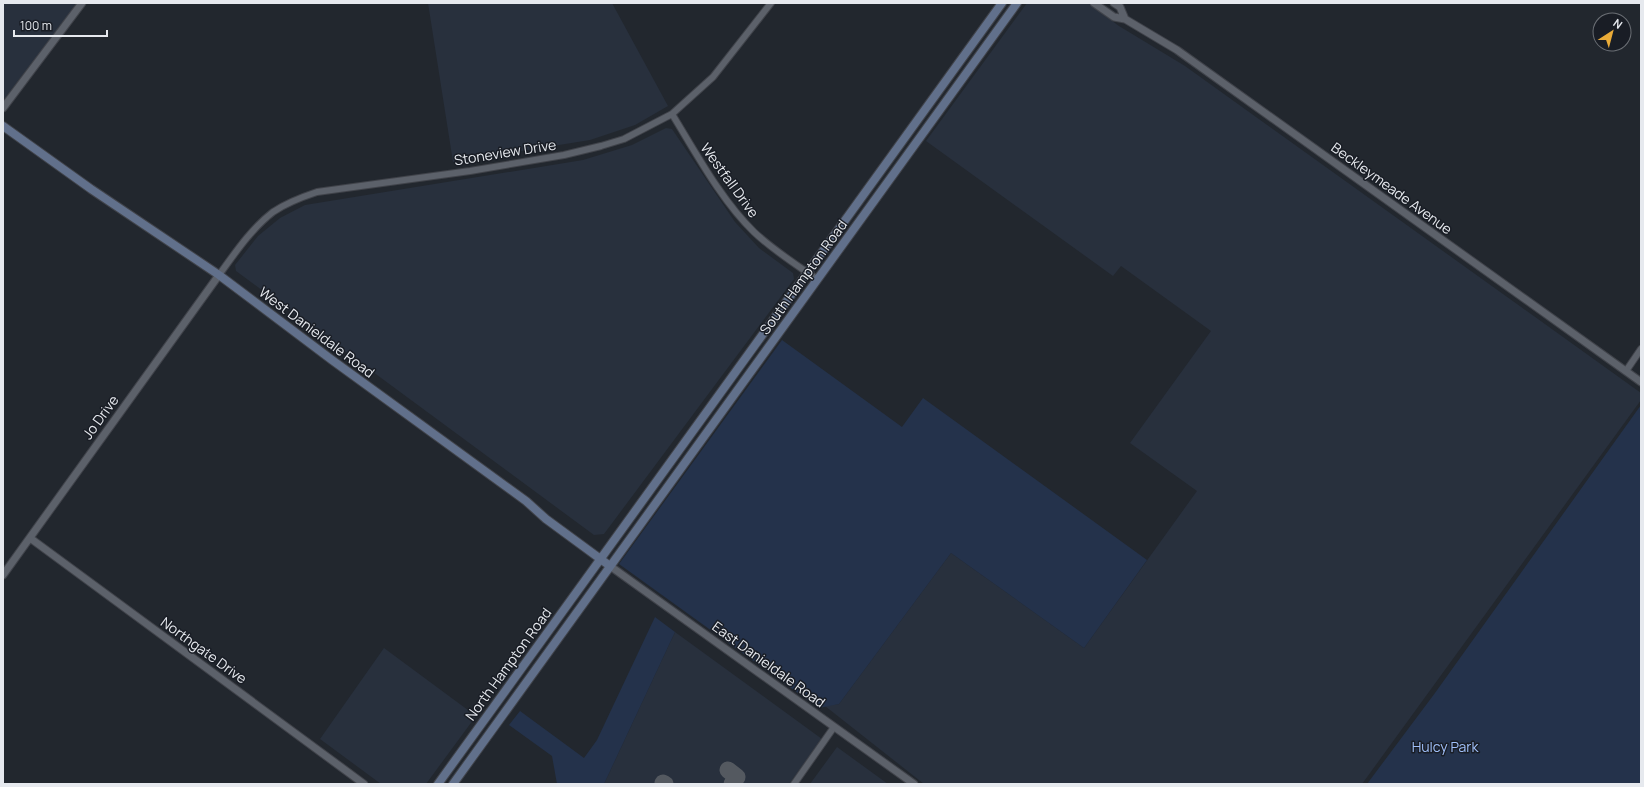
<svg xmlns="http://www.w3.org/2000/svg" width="1644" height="787" viewBox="0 0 1644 787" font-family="Manrope,sans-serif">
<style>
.built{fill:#28303d}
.green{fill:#24324b}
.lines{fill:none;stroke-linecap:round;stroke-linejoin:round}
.taxiway{stroke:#545960;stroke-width:17}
.minor-casing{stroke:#40434a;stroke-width:8}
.tertiary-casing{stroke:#40434a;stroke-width:9}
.secondary-casing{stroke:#40434a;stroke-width:10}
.minor{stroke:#5c616a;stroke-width:6}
.tertiary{stroke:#5c616a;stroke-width:7}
.secondary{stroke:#61708b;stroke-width:8}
.labels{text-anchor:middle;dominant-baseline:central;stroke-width:3;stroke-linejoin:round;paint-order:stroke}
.street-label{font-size:14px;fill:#e6e9ee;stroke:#191d25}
.park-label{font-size:14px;fill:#a0c0fa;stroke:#191d25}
</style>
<rect width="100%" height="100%" fill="#22272e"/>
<!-- built -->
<path class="built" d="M 3,3 L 77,3 L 5,98 L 3,99 Z
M 428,3 L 612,3 L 668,106 L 635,125 L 590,140 L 453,162 Z
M 1027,3 L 1088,3 L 1119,26 L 1185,66 L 1641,393 L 1641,400 L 1362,784 L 924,784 L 825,706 L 839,704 L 951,553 L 1084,648 L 1197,491 L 1130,443 L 1211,331 L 1121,266 L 1113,276 L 926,141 Z
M 666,128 L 672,129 L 735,222 L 759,248 L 793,273 L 794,279 L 604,534 L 594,535 L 236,271 L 235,265 L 258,236 L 280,218 L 305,205 L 583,160 L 632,145 Z
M 675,632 L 822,739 L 789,784 L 604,784 Z
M 384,648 L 476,716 L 426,784 L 381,784 L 320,739 Z
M 837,747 L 888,784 L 810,784 Z"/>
<!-- green -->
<path class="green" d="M 782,340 L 902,427 L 923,398 L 1147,560 L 1084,648 L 951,553 L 839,704 L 819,708 L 619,564 Z
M 1641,405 L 1641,784 L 1367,784 L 1435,693 Z
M 655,617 L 675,632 L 604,784 L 557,784 L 552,756 L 509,725 L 520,711 L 584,758 L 597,740 Z"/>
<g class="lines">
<!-- taxiway -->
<path class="taxiway" d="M 728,770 L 737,777 L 732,784
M 663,783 L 665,784"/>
<defs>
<path id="minor" d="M 672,114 C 696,153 721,200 754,232 C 773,250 795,264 817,279
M 219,275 C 235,253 251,229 273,212 C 286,203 302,197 317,192 L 470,171 L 564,155 L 601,146 L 624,139 L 672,114 L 713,77 L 771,3
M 1626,371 L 1641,349
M 794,784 L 834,727"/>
<path id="tertiary" d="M 1094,3 L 1114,17 L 1125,19 L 1177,50 L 1641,382
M 1114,3 L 1120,7 L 1125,19
M 3,108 L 82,3
M 30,538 L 364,784
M 610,566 L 914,784
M 3,575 L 219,275"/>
<path id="secondary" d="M 3,126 L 91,189 L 219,275 L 332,360 L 526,501 L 546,519 L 610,566
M 438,784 L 1002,3
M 453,784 L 1017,3"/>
</defs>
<!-- minor casing -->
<use href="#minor" class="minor-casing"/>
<!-- tertiary casing -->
<use href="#tertiary" class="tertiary-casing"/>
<!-- secondary casing -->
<use href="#secondary" class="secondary-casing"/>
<!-- minor -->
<use href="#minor" class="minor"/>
<!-- tertiary -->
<use href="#tertiary" class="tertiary"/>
<!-- secondary -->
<use href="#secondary" class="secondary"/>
</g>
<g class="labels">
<!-- street labels -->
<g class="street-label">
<text transform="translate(505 152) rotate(-9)">Stoneview Drive</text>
<text transform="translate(730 180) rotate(54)">Westfall Drive</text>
<text transform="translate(1392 188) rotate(36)">Beckleymeade Avenue</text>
<text transform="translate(803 277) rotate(-54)">South Hampton Road</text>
<text transform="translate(317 332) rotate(37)">West Danieldale Road</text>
<text transform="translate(100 417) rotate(-54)">Jo Drive</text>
<text transform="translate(204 650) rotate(36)">Northgate Drive</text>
<text transform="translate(508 664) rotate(-54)">North Hampton Road</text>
<text transform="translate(769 664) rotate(36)">East Danieldale Road</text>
</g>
<!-- park labels -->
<g class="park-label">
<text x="1445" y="746">Hulcy Park</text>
</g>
</g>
<!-- border -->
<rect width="1644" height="787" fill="none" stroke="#e6e9ee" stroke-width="8"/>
<!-- north arrow -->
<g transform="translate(1612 32) rotate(36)"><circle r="19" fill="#191d25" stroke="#6b6f75"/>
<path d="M0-3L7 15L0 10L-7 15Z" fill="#e9ab38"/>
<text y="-6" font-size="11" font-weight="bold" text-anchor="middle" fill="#e6e9ee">N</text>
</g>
<!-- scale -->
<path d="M14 30v6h93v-6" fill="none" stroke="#e6e9ee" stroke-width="2"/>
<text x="20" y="30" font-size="12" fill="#e6e9ee" stroke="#191d25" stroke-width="3" paint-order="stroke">100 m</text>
</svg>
